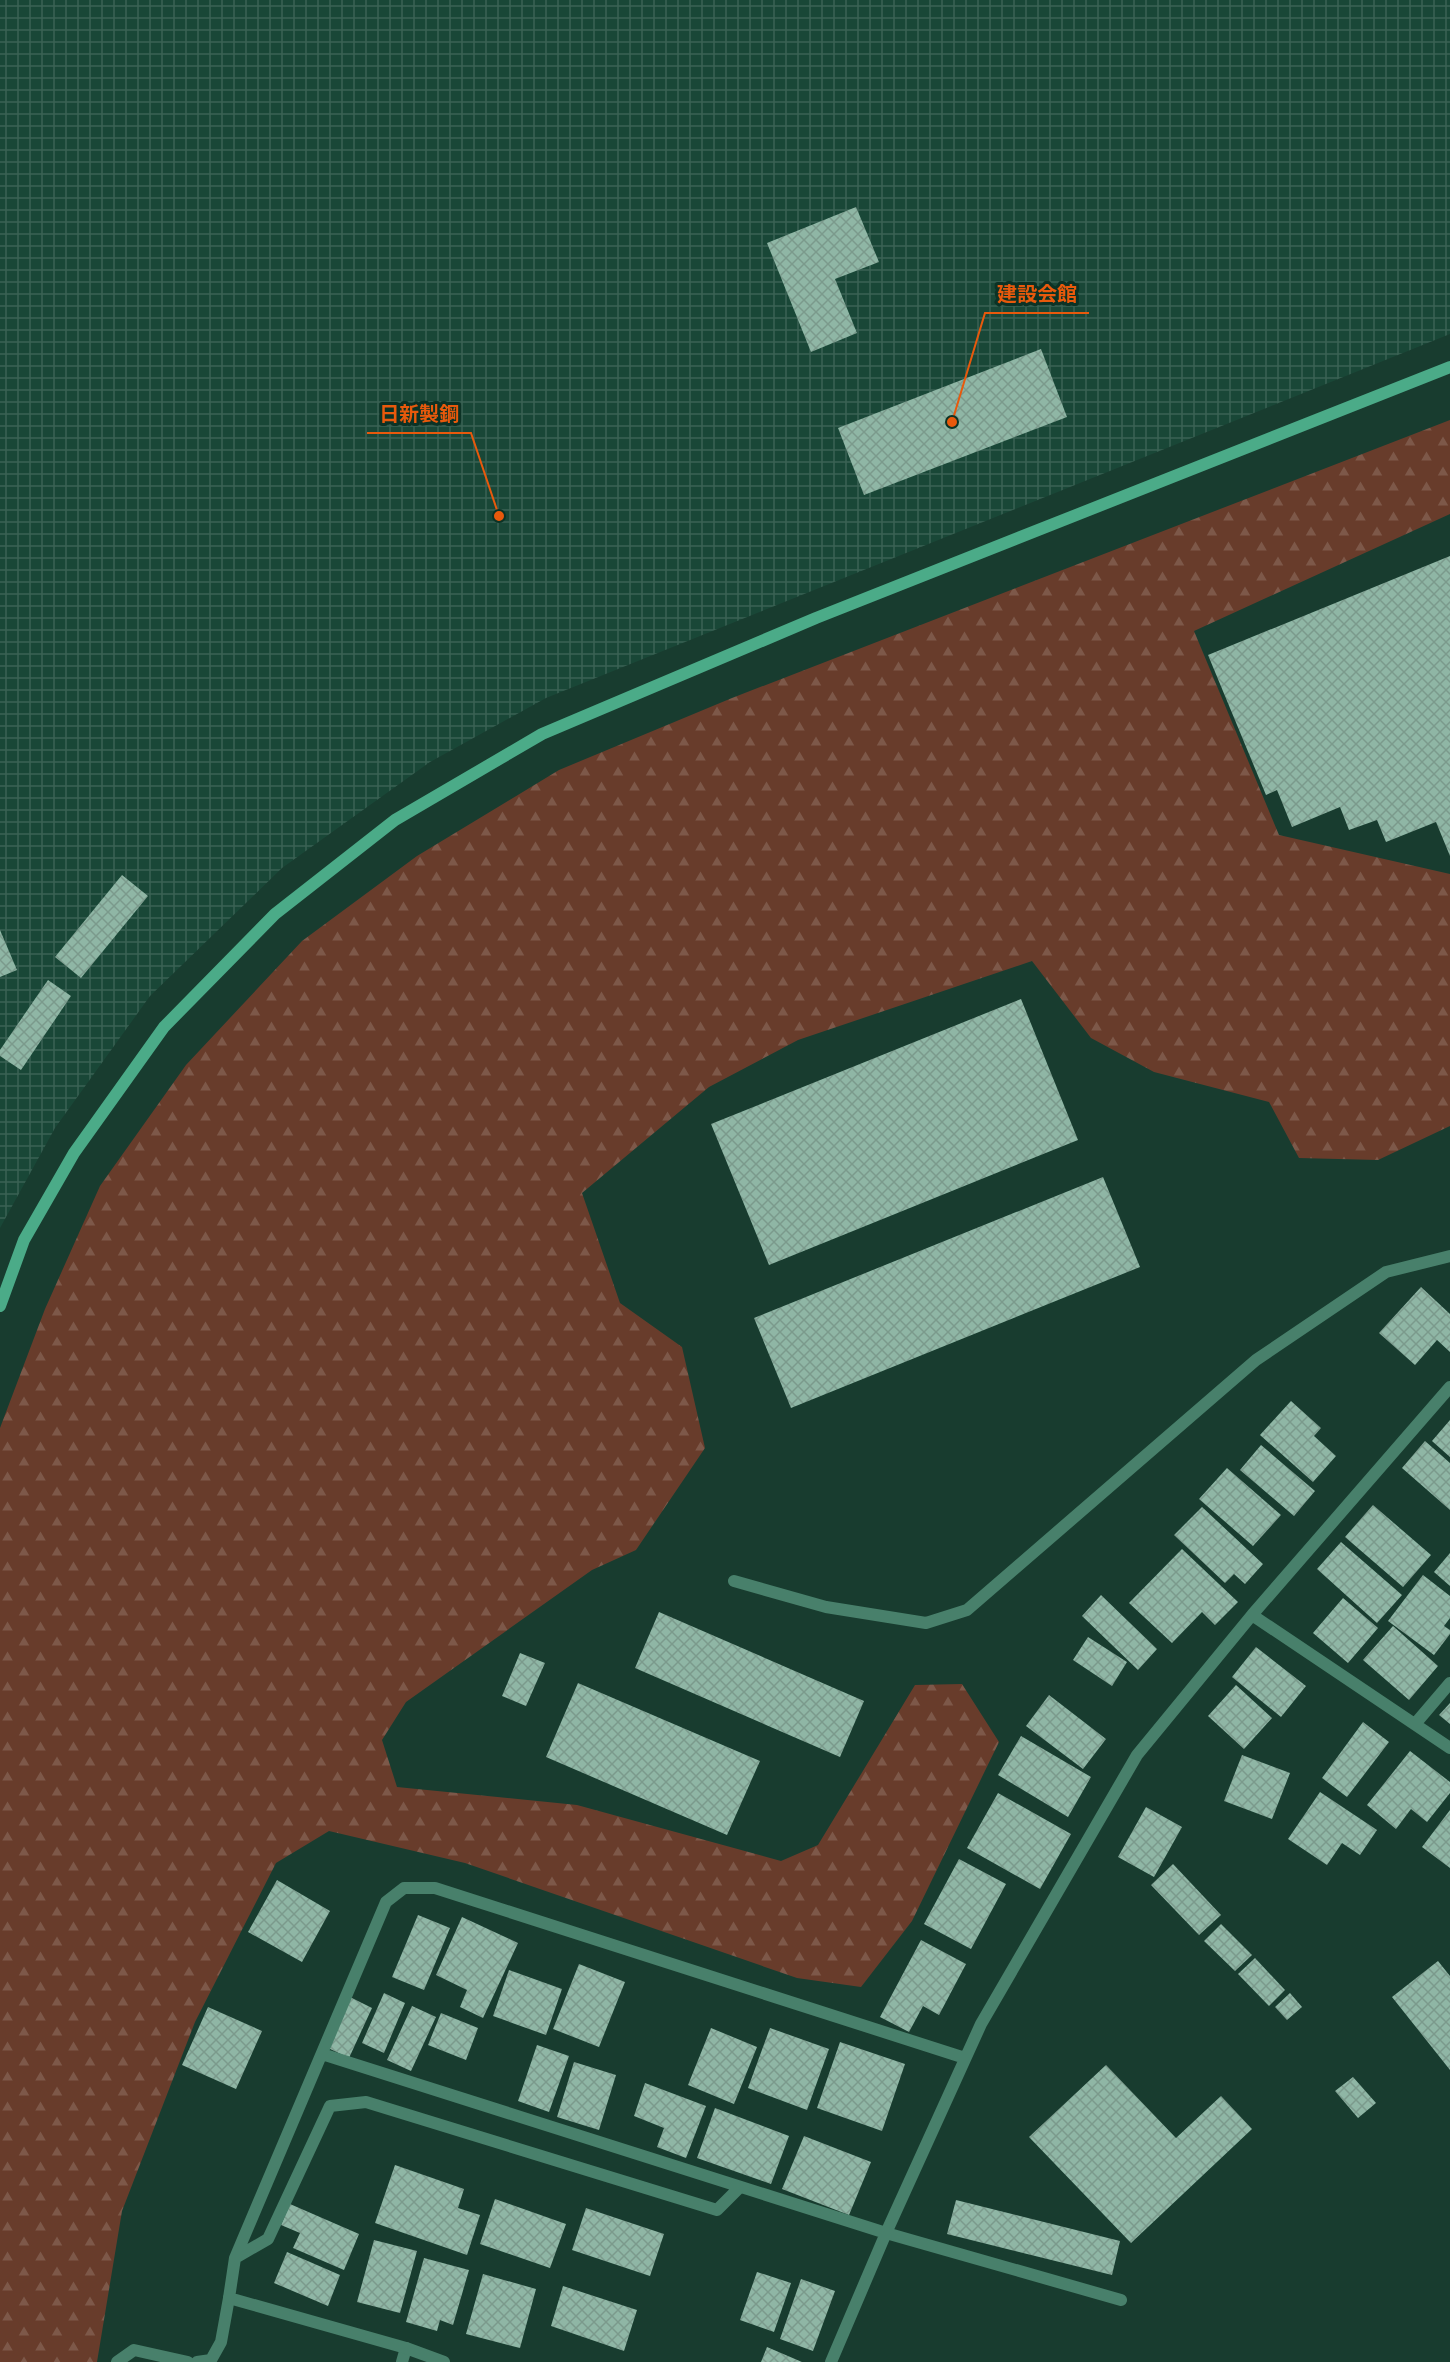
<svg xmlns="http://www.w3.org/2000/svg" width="1450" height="2362" viewBox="0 0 1450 2362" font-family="Barlow,'Noto Sans JP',sans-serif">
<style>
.industrial{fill:url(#industrial-grid)}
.forest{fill:url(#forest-firs)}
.building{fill:url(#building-cross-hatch)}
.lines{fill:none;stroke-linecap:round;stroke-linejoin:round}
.lane{stroke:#48806b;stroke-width:12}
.street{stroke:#48806b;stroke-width:12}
.secondary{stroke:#4bab88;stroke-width:12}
.leader{fill:none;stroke:#e8590c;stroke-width:2}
.callout-dot{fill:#e8590c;stroke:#0c3225;stroke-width:2}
.callout-label{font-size:20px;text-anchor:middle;font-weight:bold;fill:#e8590c;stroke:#0c3225;stroke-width:6;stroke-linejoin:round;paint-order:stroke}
</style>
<defs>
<pattern id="industrial-grid" width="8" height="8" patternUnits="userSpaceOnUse" patternTransform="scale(1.5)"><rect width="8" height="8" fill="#194737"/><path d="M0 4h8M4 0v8" fill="none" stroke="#3a6254"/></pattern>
<pattern id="forest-firs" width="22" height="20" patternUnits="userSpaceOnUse" patternTransform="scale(1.5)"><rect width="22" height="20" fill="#683c2b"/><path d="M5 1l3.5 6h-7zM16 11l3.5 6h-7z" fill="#7d5849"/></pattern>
<pattern id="building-cross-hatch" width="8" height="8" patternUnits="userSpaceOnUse" patternTransform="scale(1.5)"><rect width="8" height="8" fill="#8fb6a5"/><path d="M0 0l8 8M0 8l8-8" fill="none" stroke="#7b9a8c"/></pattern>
</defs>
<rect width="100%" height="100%" fill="#183c2f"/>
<!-- industrial -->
<path class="industrial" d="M 0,0 L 1450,0 L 1450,334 L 546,698 L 430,762 L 282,868 L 150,996 L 55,1128 L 0,1228 Z"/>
<!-- forest -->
<path class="forest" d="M 1450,420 L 1450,514 L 1194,631 L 1279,835 L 1450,874 L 1450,1126 L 1378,1160 L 1299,1158 L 1269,1102 L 1154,1072 L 1091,1038 L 1032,961 L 798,1040 L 709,1087 L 582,1193 L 620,1303 L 682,1347 L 705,1448 L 636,1550 L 592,1570 L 406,1702 L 382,1740 L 397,1787 L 577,1805 L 781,1861 L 818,1845 L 915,1685 L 962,1684 L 999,1742 L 912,1921 L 861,1987 L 797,1978 L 465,1863 L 329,1831 L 276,1863 L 195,2022 L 122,2211 L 97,2362 L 0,2362 L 0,1428 L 45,1309 L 100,1186 L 186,1065 L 302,941 L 417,856 L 559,770 L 732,698 Z"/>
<!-- building -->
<path class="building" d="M 856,207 L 879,262 L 835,279 L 857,333 L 811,352 L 767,243 Z
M 1041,349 L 1067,417 L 864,495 L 838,428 Z
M 1450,556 L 1450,856 L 1436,822 L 1386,842 L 1377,820 L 1349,830 L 1340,807 L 1292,827 L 1277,790 L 1266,795 L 1208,655 Z
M 122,875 L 148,896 L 81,978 L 55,957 Z
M 0,930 L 17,970 L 0,977 Z
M 48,980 L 71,996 L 21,1070 L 0,1056 L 0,1050 Z
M 1021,999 L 1078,1140 L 769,1265 L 711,1124 Z
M 1103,1177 L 1140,1267 L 791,1408 L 754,1318 Z
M 1421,1287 L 1450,1314 L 1450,1352 L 1437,1340 L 1415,1365 L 1379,1333 Z
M 1291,1401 L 1321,1428 L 1314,1436 L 1336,1456 L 1313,1482 L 1260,1435 Z
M 1450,1420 L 1450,1457 L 1432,1441 Z
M 1425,1441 L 1450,1463 L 1450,1510 L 1402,1468 Z
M 1261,1445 L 1315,1491 L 1294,1516 L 1240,1470 Z
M 1227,1468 L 1281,1515 L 1253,1546 L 1199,1499 Z
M 1373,1505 L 1431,1555 L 1403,1587 L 1345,1537 Z
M 1202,1507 L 1263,1564 L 1245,1584 L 1234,1574 L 1225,1583 L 1174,1535 Z
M 1341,1542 L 1402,1595 L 1377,1623 L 1317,1569 Z
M 1182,1549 L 1238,1602 L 1215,1625 L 1202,1612 L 1172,1643 L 1129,1603 Z
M 1450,1553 L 1450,1586 L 1434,1572 Z
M 1423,1575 L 1450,1596 L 1450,1618 L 1444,1626 L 1450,1630 L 1450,1634 L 1434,1655 L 1388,1621 Z
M 1101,1595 L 1157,1649 L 1138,1670 L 1082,1616 Z
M 1343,1598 L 1378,1628 L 1348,1663 L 1313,1633 Z
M 659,1612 L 864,1701 L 840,1757 L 635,1668 Z
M 1393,1626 L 1438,1666 L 1409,1700 L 1363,1660 Z
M 1088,1637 L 1127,1662 L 1112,1686 L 1073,1660 Z
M 1256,1647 L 1306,1686 L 1281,1717 L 1232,1677 Z
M 520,1653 L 545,1663 L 526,1706 L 502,1696 Z
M 578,1683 L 760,1761 L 727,1835 L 546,1757 Z
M 1236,1685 L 1272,1718 L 1244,1749 L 1208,1716 Z
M 1049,1695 L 1106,1739 L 1083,1769 L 1026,1726 Z
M 1450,1703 L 1450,1724 L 1439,1715 Z
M 1363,1722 L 1389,1742 L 1347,1797 L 1322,1778 Z
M 1021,1736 L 1091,1777 L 1068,1817 L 998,1775 Z
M 1410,1751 L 1450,1782 L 1450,1793 L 1427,1822 L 1411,1809 L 1396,1829 L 1367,1805 Z
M 1242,1755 L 1290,1773 L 1272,1819 L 1224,1801 Z
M 1320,1792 L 1377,1830 L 1360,1855 L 1342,1843 L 1327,1865 L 1288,1839 Z
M 998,1793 L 1071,1834 L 1040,1889 L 967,1848 Z
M 1146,1807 L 1182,1827 L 1154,1877 L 1118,1857 Z
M 1450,1810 L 1450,1868 L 1422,1847 Z
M 959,1859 L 1006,1884 L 971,1949 L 924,1924 Z
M 1173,1864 L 1221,1915 L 1199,1935 L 1151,1885 Z
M 277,1880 L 330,1911 L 302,1962 L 248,1932 Z
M 418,1915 L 450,1928 L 424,1990 L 392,1977 Z
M 462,1917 L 518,1943 L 483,2018 L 460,2007 L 467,1990 L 436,1975 Z
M 1221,1924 L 1252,1955 L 1235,1971 L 1204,1941 Z
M 921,1940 L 966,1964 L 939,2015 L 923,2006 L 909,2032 L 880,2017 Z
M 1255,1958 L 1285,1990 L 1269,2006 L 1238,1974 Z
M 1438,1961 L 1450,1976 L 1450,2070 L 1392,1997 Z
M 579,1964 L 625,1982 L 599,2047 L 553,2029 Z
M 509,1970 L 562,1989 L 546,2035 L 493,2016 Z
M 384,1993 L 405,2003 L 384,2053 L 362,2043 Z
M 1290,1993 L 1302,2007 L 1287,2020 L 1275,2007 Z
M 350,1997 L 372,2008 L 349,2058 L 326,2047 Z
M 412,2006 L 436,2017 L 411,2071 L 387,2060 Z
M 208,2007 L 262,2031 L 236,2089 L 182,2065 Z
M 441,2013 L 478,2028 L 466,2060 L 428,2045 Z
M 711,2028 L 757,2047 L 734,2104 L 688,2085 Z
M 770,2028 L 829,2049 L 807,2110 L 748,2088 Z
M 840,2042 L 905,2064 L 882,2131 L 817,2108 Z
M 537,2045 L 569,2056 L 549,2112 L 518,2101 Z
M 574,2062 L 616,2075 L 599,2130 L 557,2117 Z
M 1106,2065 L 1176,2138 L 1221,2096 L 1252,2129 L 1131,2243 L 1029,2137 Z
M 1353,2077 L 1376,2103 L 1358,2118 L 1335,2091 Z
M 645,2083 L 706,2106 L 686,2158 L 657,2147 L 664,2128 L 634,2116 Z
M 715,2108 L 789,2136 L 771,2184 L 697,2158 Z
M 804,2136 L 871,2162 L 849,2215 L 782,2189 Z
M 395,2165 L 464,2189 L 458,2208 L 480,2215 L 467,2255 L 375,2223 Z
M 495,2199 L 566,2224 L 550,2268 L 480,2244 Z
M 956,2200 L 1120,2241 L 1112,2275 L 947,2234 Z
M 290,2204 L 359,2234 L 344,2270 L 293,2248 L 300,2233 L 281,2225 Z
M 586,2208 L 664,2234 L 650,2276 L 572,2250 Z
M 374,2240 L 417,2251 L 400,2313 L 357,2302 Z
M 287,2252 L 340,2275 L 328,2306 L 274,2283 Z
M 424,2258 L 469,2270 L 453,2325 L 440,2320 L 437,2331 L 406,2322 Z
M 757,2272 L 791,2283 L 774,2332 L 740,2320 Z
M 483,2274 L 536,2289 L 520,2348 L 466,2334 Z
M 801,2279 L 835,2291 L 813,2351 L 780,2339 Z
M 563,2286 L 637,2310 L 624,2351 L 551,2326 Z
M 767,2347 L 802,2362 L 761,2362 Z"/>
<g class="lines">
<!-- lane -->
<path class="lane" d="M 117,2362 L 134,2350 L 188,2362
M 197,2362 L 211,2360 L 221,2342 L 229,2298
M 402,2362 L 406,2348"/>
<!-- street -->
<path class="street" d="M 734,1581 L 826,1607 L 926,1623 L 967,1610 L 1256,1360 L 1386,1272 L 1450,1256
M 1252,1615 L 1450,1748
M 1415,1724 L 1450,1683
M 322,2054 L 886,2233 L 1121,2300
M 235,2258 L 268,2239 L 330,2106 L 366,2102 L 717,2210 L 740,2187
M 444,2362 L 406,2348 L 229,2298 L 235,2258 L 386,1902 L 404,1888 L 435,1888 L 965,2058
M 831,2362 L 886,2233 L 981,2024 L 1137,1755 L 1252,1615 L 1450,1387"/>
<!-- secondary -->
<path class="secondary" d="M 0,1306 L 24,1240 L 74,1153 L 164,1027 L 275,914 L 395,820 L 542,734 L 816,618 L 1450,367"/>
</g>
<!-- callouts -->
<path class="leader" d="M952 422L985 313H1089M499 516L471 433H367"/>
<g class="callout-dot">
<circle cx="952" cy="422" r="6"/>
<circle cx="499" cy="516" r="6"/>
</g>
<g class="callout-label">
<text x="1037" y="301">建設会館</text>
<text x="419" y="421">日新製鋼</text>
</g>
</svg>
